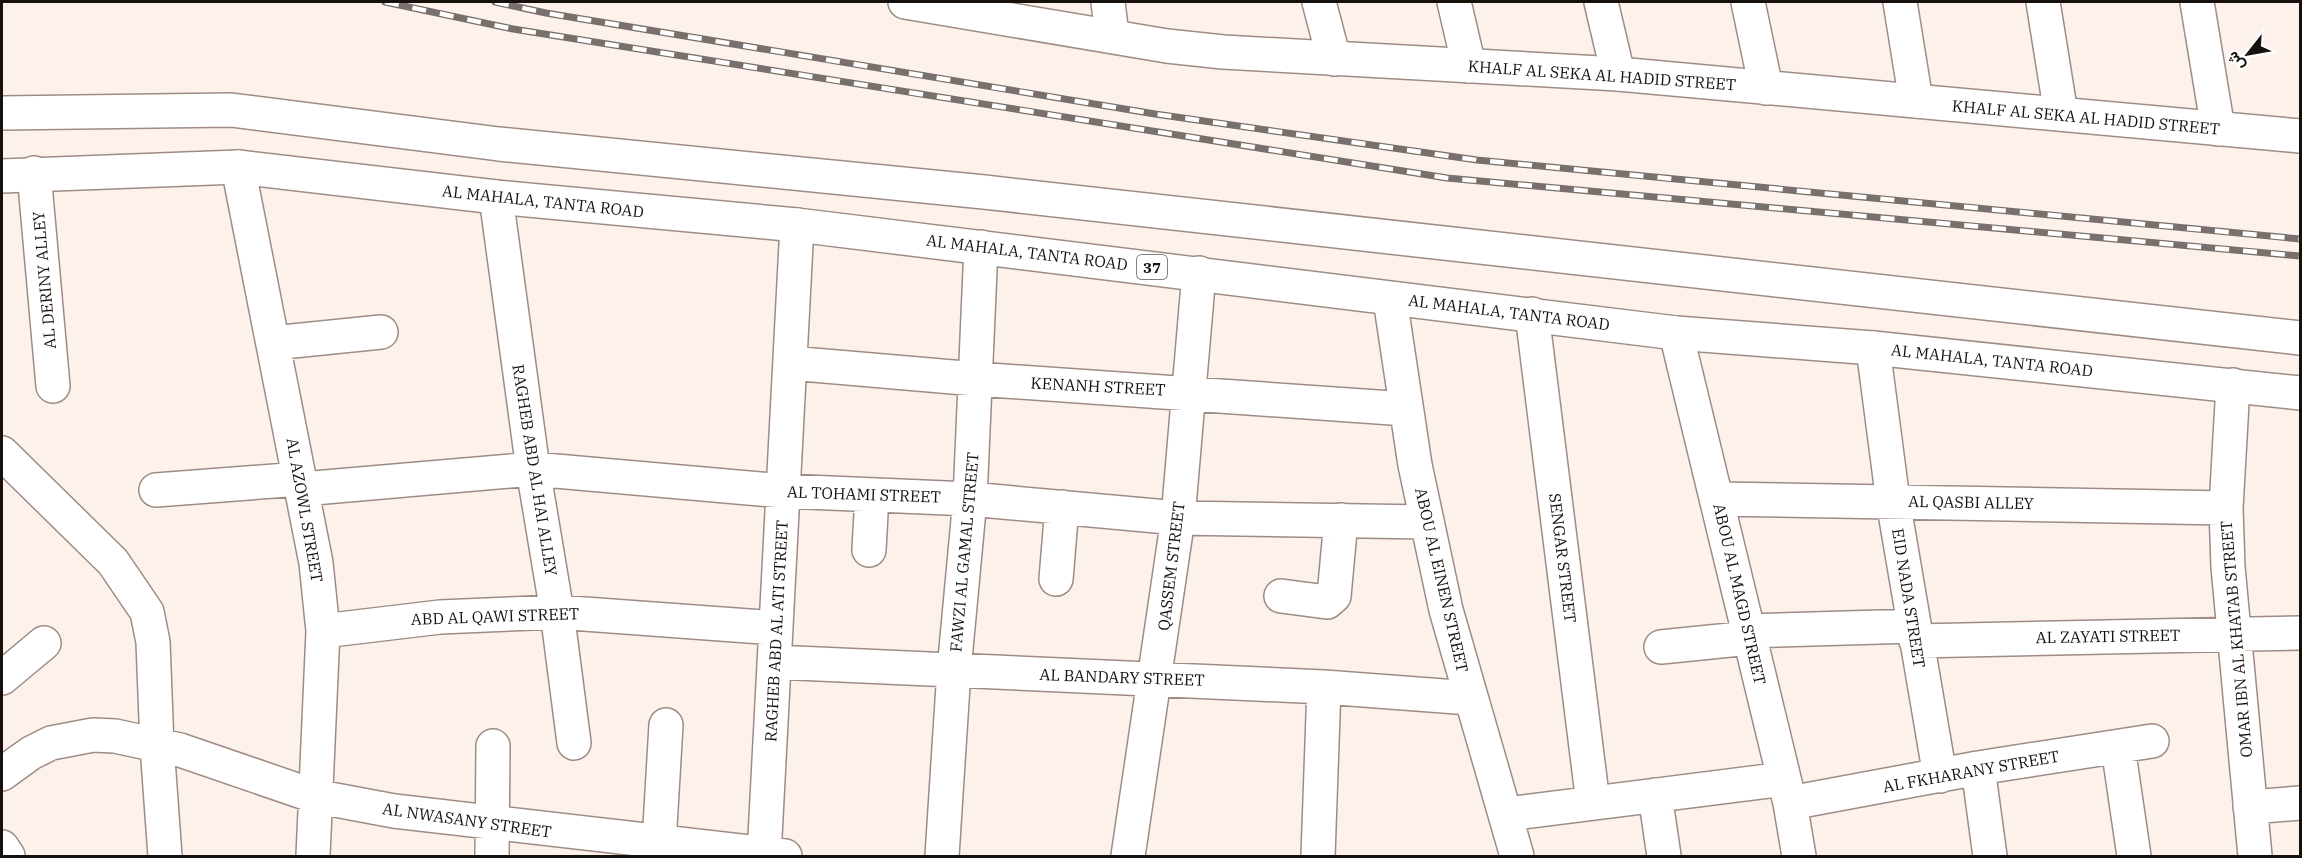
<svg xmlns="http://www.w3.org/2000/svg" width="2302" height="858" viewBox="0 0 2302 858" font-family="'IBM Plex Serif',Vazirmatn,serif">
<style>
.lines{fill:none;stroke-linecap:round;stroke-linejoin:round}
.street-casing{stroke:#9e8c84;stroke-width:36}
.secondary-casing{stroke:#9e8c84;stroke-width:36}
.primary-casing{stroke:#9e8c84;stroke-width:36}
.street{stroke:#fff;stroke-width:33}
.secondary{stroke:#fff;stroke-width:33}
.primary{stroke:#fff;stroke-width:33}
.rail-casing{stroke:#79706c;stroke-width:7}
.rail{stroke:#fff;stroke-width:4.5;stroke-dasharray:14;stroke-linecap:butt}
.labels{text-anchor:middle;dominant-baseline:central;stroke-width:5;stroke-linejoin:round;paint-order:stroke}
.shield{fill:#fff;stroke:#5d5856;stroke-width:1.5}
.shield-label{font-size:15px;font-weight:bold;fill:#17110e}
.street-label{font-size:16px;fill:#17110e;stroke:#fff}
</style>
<rect width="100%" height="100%" fill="#fdf1eb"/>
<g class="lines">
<defs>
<path id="street" d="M 1108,2 L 1112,36
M 1319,2 L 1334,59
M 1454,2 L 1469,66
M 1601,2 L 1618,74
M 1748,2 L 1766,88
M 1900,2 L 1916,101
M 2043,2 L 2061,114
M 2197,2 L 2218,129
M 238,167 L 316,563 L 323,631 L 313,856
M 34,173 L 53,386
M 496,197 L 533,469 L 557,612 L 574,743
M 1390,299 L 1415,465 L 1446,610 L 1517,856
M 1532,314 L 1593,803
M 1676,333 L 1790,803 L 1799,856
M 273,343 L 381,332
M 1873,348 L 1893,501 L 1940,776
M 790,363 L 976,379 L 1406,409
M 2233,385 L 2226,508 L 2228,567 L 2255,856
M 2,453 L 113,562 L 147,612 L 153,642 L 157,746 L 165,856
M 302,489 L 533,469 L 783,491 L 970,499 L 1178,518 L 1426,522
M 156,490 L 300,479
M 1717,499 L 2226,508
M 869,550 L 872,495
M 1056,579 L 1062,507
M 1281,596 L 1327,602 L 1334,596 L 1341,520
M 323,631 L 440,617 L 557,612 L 776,628
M 1748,631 L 1914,626
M 1916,641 L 2300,633
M 1661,647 L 1750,638
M 774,662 L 1324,687 L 1470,698
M 2,678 L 44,643
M 2118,747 L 2134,856
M 1978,768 L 1990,856
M 2,774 L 31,753 L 51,743 L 93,735 L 115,736 L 180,750 L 314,796 L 394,811 L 785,856
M 1655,795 L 1664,856
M 1790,803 L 1978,768 L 2152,741
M 2250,807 L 2300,803
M 1507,814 L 1784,779
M 659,843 L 666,725
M 2,847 L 8,856
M 492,856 L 493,746
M 764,856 L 797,225
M 942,856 L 954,670 L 970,499 L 981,247
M 1128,856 L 1178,518 L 1199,273
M 1318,856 L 1324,687"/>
<path id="secondary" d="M 905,2 L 1167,46 L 1223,52 L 1618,74 L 2300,136"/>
<path id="primary" d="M 2,113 L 231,110 L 499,144 L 984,192 L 2300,338
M 2,176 L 238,167 L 496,197 L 797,225 L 1676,333 L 1873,348 L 2300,393"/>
</defs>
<!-- street casing -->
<use href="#street" class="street-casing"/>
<!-- secondary casing -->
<use href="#secondary" class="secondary-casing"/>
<!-- primary casing -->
<use href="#primary" class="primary-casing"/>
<!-- street -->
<use href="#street" class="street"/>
<!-- secondary -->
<use href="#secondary" class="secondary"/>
<!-- primary -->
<use href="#primary" class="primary"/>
<defs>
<path id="rail" d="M 385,2 L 513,29 L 1447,178 L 2300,256
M 495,2 L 546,13 L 1155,114 L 1477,160 L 2300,239"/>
</defs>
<!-- rail casing -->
<use href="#rail" class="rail-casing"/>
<!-- rail -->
<use href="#rail" class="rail"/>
</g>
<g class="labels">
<!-- shield labels -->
<rect class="shield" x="1137" y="255" width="30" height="24" rx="4.5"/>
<g class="shield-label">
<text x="1152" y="267">37</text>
</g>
<!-- street labels -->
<g class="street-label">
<text transform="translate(1602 75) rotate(4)">KHALF AL SEKA AL HADID STREET</text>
<text transform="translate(2086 117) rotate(5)">KHALF AL SEKA AL HADID STREET</text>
<text transform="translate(543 201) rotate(6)">AL MAHALA, TANTA ROAD</text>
<text transform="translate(1027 252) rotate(7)">AL MAHALA, TANTA ROAD</text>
<text transform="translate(44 280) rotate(-95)">AL DERINY ALLEY</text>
<text transform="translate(1509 312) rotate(7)">AL MAHALA, TANTA ROAD</text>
<text transform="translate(1992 360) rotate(6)">AL MAHALA, TANTA ROAD</text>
<text transform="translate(1098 386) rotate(3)">KENANH STREET</text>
<text transform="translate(535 470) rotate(81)">RAGHEB ABD AL HAI ALLEY</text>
<text transform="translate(864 494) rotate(2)">AL TOHAMI STREET</text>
<text transform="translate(1971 502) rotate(1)">AL QASBI ALLEY</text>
<text transform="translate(305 510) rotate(80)">AL AZOWL STREET</text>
<text transform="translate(964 552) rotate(-85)">FAWZI AL GAMAL STREET</text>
<text transform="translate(1563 558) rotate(83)">SENGAR STREET</text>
<text transform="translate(1171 566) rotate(-83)">QASSEM STREET</text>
<text transform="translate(1442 580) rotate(77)">ABOU AL EINEN STREET</text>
<text transform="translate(1740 594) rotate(77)">ABOU AL MAGD STREET</text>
<text transform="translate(1909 598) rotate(81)">EID NADA STREET</text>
<text transform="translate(495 616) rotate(-2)">ABD AL QAWI STREET</text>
<text transform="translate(776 631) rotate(-87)">RAGHEB ABD AL ATI STREET</text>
<text transform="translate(2108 636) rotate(-1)">AL ZAYATI STREET</text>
<text transform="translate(2236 639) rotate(-95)">OMAR IBN AL KHATAB STREET</text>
<text transform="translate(1122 677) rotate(2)">AL BANDARY STREET</text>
<text transform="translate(1971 771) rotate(-10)">AL FKHARANY STREET</text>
<text transform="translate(467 820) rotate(8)">AL NWASANY STREET</text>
</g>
</g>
<!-- border -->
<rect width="2302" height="858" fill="none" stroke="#17110e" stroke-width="6"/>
<!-- north arrow -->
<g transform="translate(2248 54) rotate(239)" stroke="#ffffff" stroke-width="4.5" paint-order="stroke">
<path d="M0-4.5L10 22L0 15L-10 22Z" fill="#17110e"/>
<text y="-9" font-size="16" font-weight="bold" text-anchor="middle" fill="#17110e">ش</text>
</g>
</svg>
